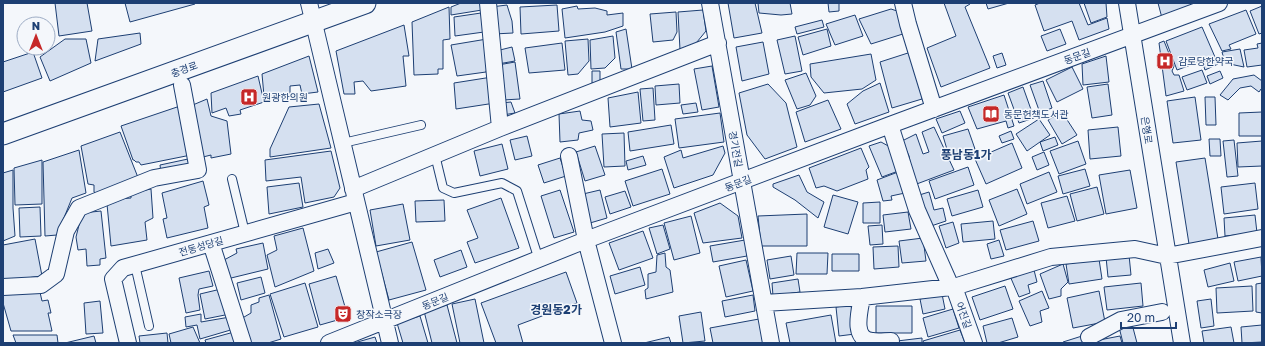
<svg xmlns="http://www.w3.org/2000/svg" width="1265" height="346" viewBox="0 0 1265 346" font-family="'Golos Text','Noto Sans KR',sans-serif">
<style>
.building{fill:#d5e0f0;stroke:#1d3f73}
.lines{fill:none;stroke-linecap:round;stroke-linejoin:round}
.service-casing{stroke:#1d3f73;stroke-width:10}
.minor-casing{stroke:#1d3f73;stroke-width:18}
.tertiary-casing{stroke:#1d3f73;stroke-width:23}
.service{stroke:#f4f7fb;stroke-width:8}
.minor{stroke:#f4f7fb;stroke-width:16}
.tertiary{stroke:#f4f7fb;stroke-width:21}
.labels{text-anchor:middle;dominant-baseline:central;stroke-width:3;stroke-linejoin:round;paint-order:stroke}
.street-label{font-size:10px;fill:#1d3f73;stroke:#f4f7fb}
.poi-label{font-size:10px;fill:#1d3f73;stroke:#f4f7fb;text-anchor:start}
.quarter-label{font-size:12px;font-weight:bold;fill:#1d3f73;stroke:#f4f7fb}
</style>
<rect width="100%" height="100%" fill="#f4f7fb"/>
<!-- building -->
<path class="building" d="M 55,3 L 87,3 L 92,31 L 59,36 Z
M 125,3 L 194,3 L 195,4 L 130,22 Z
M 461,3 L 482,3 L 482,10 L 451,15 L 451,7 Z
M 728,3 L 755,3 L 762,33 L 734,38 Z
M 758,3 L 790,3 L 792,14 L 781,15 L 759,13 Z
M 828,3 L 839,3 L 839,11 L 829,12 Z
M 944,3 L 969,3 L 970,4 L 965,7 L 990,68 L 941,87 L 927,48 L 956,36 Z
M 986,3 L 1009,3 L 988,9 Z
M 1040,3 L 1079,3 L 1088,25 L 1107,18 L 1109,29 L 1079,40 L 1072,21 L 1044,31 L 1035,5 Z
M 1084,3 L 1106,3 L 1107,17 L 1091,23 Z
M 1158,3 L 1205,3 L 1162,18 Z
M 507,5 L 512,21 L 513,33 L 494,34 L 491,7 Z
M 557,5 L 559,31 L 521,34 L 520,7 Z
M 577,6 L 578,9 L 595,8 L 607,11 L 607,15 L 623,13 L 623,26 L 605,32 L 565,38 L 562,9 Z
M 1262,6 L 1262,33 L 1259,34 L 1250,11 Z
M 449,7 L 450,39 L 443,40 L 443,69 L 438,69 L 438,74 L 414,75 L 412,22 Z
M 891,9 L 897,11 L 906,33 L 871,44 L 859,19 Z
M 703,10 L 706,31 L 692,48 L 680,50 L 678,12 Z
M 1246,10 L 1256,34 L 1229,45 L 1231,49 L 1222,51 L 1209,24 Z
M 676,12 L 677,32 L 673,40 L 653,42 L 650,14 Z
M 481,13 L 484,32 L 455,36 L 454,17 Z
M 855,15 L 863,36 L 835,45 L 826,24 Z
M 822,20 L 824,27 L 797,34 L 795,27 Z
M 404,25 L 409,56 L 403,56 L 406,86 L 371,91 L 363,81 L 354,82 L 355,94 L 344,94 L 336,51 Z
M 1202,27 L 1218,64 L 1205,70 L 1202,61 L 1177,70 L 1166,41 Z
M 626,29 L 632,69 L 621,69 L 616,32 Z
M 827,29 L 831,46 L 803,55 L 798,37 Z
M 1060,29 L 1066,44 L 1047,51 L 1041,36 Z
M 140,33 L 141,44 L 95,61 L 98,39 Z
M 613,36 L 615,58 L 605,68 L 591,69 L 590,40 Z
M 795,36 L 802,71 L 785,74 L 777,40 Z
M 65,39 L 86,39 L 91,63 L 50,81 L 40,57 Z
M 487,39 L 489,60 L 486,72 L 457,76 L 451,45 Z
M 588,39 L 589,61 L 578,74 L 568,75 L 565,41 Z
M 1164,41 L 1174,66 L 1172,71 L 1174,75 L 1179,75 L 1184,91 L 1166,96 L 1159,43 Z
M 763,42 L 769,74 L 742,81 L 736,47 Z
M 562,43 L 565,70 L 529,73 L 525,48 Z
M 1262,43 L 1262,65 L 1247,67 L 1244,50 L 1258,48 L 1257,44 Z
M 512,47 L 515,61 L 498,64 L 496,51 Z
M 1240,49 L 1244,67 L 1225,63 L 1222,52 Z
M 33,52 L 42,78 L 3,92 L 3,62 Z
M 911,52 L 925,88 L 922,99 L 892,108 L 880,62 Z
M 1002,53 L 1006,65 L 997,68 L 993,56 Z
M 871,54 L 876,80 L 862,89 L 824,93 L 811,77 L 810,64 Z
M 309,56 L 318,92 L 302,94 L 300,85 L 290,86 L 290,93 L 264,96 L 262,74 Z
M 1106,56 L 1109,82 L 1083,85 L 1082,64 Z
M 515,62 L 520,99 L 503,100 L 498,65 Z
M 712,66 L 719,107 L 702,110 L 694,69 Z
M 1072,67 L 1083,89 L 1057,102 L 1046,80 Z
M 1202,70 L 1207,83 L 1187,90 L 1182,77 Z
M 592,71 L 600,71 L 600,83 L 592,83 Z
M 1220,71 L 1223,78 L 1210,84 L 1207,76 Z
M 806,73 L 816,96 L 810,105 L 797,109 L 785,80 Z
M 1254,75 L 1262,81 L 1262,91 L 1261,89 L 1259,92 L 1251,86 L 1240,88 L 1228,100 L 1220,95 L 1233,79 Z
M 258,76 L 264,102 L 240,110 L 241,114 L 229,116 L 226,108 L 212,113 L 211,93 Z
M 492,77 L 495,103 L 456,109 L 454,83 Z
M 1043,81 L 1052,108 L 1040,113 L 1030,85 Z
M 880,83 L 889,112 L 855,124 L 847,104 L 863,91 Z
M 679,84 L 680,103 L 656,105 L 655,86 Z
M 768,84 L 786,103 L 797,147 L 765,159 L 747,135 L 739,93 Z
M 1108,84 L 1112,115 L 1092,118 L 1087,87 Z
M 1023,87 L 1034,118 L 1019,123 L 1008,93 Z
M 653,88 L 655,120 L 643,121 L 640,89 Z
M 638,92 L 641,123 L 610,127 L 608,98 Z
M 1004,95 L 1014,126 L 1008,128 L 1006,121 L 977,129 L 968,107 Z
M 1195,97 L 1201,140 L 1173,143 L 1167,101 Z
M 1205,97 L 1215,97 L 1216,125 L 1206,125 Z
M 207,99 L 211,116 L 227,121 L 231,154 L 211,158 L 211,155 L 199,158 L 188,107 Z
M 828,100 L 841,129 L 805,142 L 796,112 Z
M 511,102 L 515,113 L 503,115 L 501,103 Z
M 696,103 L 698,112 L 683,114 L 681,105 Z
M 319,104 L 331,148 L 270,157 L 270,149 L 289,107 Z
M 183,105 L 191,155 L 141,165 L 139,162 L 136,162 L 134,160 L 133,160 L 121,126 Z
M 580,111 L 582,120 L 591,121 L 593,130 L 579,133 L 578,140 L 560,142 L 559,114 Z
M 960,111 L 965,123 L 942,133 L 936,119 Z
M 1062,112 L 1077,135 L 1062,144 L 1048,120 Z
M 1262,112 L 1262,136 L 1239,136 L 1239,113 Z
M 720,113 L 724,142 L 679,148 L 675,119 Z
M 1039,119 L 1050,135 L 1027,151 L 1016,134 Z
M 671,125 L 674,144 L 630,151 L 628,132 Z
M 934,127 L 954,170 L 914,185 L 909,156 L 902,141 L 916,134 L 923,154 L 929,152 L 922,132 Z
M 1118,127 L 1121,156 L 1090,159 L 1088,130 Z
M 968,129 L 975,149 L 949,156 L 943,136 Z
M 1011,131 L 1014,139 L 1002,143 L 999,136 Z
M 120,132 L 139,180 L 98,195 L 94,192 L 94,185 L 88,184 L 81,146 Z
M 624,133 L 625,166 L 604,167 L 602,134 Z
M 527,136 L 532,156 L 515,160 L 510,140 Z
M 1055,137 L 1058,145 L 1043,151 L 1040,142 Z
M 1209,139 L 1220,139 L 1221,156 L 1210,156 Z
M 1234,140 L 1238,176 L 1227,177 L 1223,141 Z
M 1078,141 L 1086,164 L 1059,174 L 1050,151 Z
M 1262,141 L 1262,166 L 1238,167 L 1237,143 Z
M 881,142 L 892,148 L 901,170 L 882,177 L 869,146 Z
M 1012,143 L 1022,168 L 986,184 L 975,159 Z
M 502,144 L 508,169 L 480,176 L 474,151 Z
M 595,146 L 605,175 L 585,181 L 576,152 Z
M 723,146 L 725,153 L 713,175 L 674,188 L 664,157 L 681,150 L 683,158 Z
M 861,148 L 869,167 L 866,170 L 868,179 L 837,191 L 824,186 L 816,188 L 809,168 Z
M 79,150 L 86,193 L 72,198 L 57,235 L 45,236 L 43,162 Z
M 331,151 L 340,188 L 334,197 L 305,203 L 301,177 L 266,181 L 265,160 Z
M 1044,152 L 1049,165 L 1037,170 L 1032,157 Z
M 643,156 L 646,165 L 628,170 L 626,161 Z
M 560,158 L 566,176 L 544,183 L 538,165 Z
M 1205,158 L 1218,239 L 1189,244 L 1176,162 Z
M 188,159 L 189,168 L 161,173 L 160,165 Z
M 42,160 L 42,204 L 15,205 L 14,168 Z
M 968,167 L 974,185 L 935,199 L 929,181 Z
M 662,169 L 670,194 L 633,206 L 625,181 Z
M 1085,169 L 1090,186 L 1063,194 L 1058,176 Z
M 13,170 L 13,208 L 15,236 L 3,241 L 3,173 Z
M 1130,170 L 1137,208 L 1106,214 L 1099,175 Z
M 898,172 L 905,193 L 891,196 L 892,200 L 883,201 L 877,180 Z
M 1049,172 L 1057,192 L 1027,204 L 1020,184 Z
M 799,175 L 807,192 L 824,202 L 818,218 L 795,200 L 773,187 L 773,184 Z
M 203,181 L 209,205 L 204,207 L 208,228 L 167,238 L 163,219 L 167,218 L 162,193 Z
M 299,183 L 303,207 L 269,214 L 267,187 Z
M 1255,183 L 1258,209 L 1224,214 L 1221,187 Z
M 1097,187 L 1104,214 L 1077,221 L 1070,194 Z
M 151,189 L 153,218 L 145,222 L 147,240 L 111,246 L 107,204 L 118,201 L 118,199 L 131,198 L 131,193 Z
M 1017,189 L 1027,214 L 999,226 L 989,200 Z
M 560,190 L 574,232 L 554,238 L 541,196 Z
M 600,190 L 607,218 L 590,223 L 583,194 Z
M 978,190 L 983,207 L 952,216 L 947,199 Z
M 625,191 L 631,207 L 610,214 L 605,197 Z
M 929,192 L 934,210 L 943,208 L 946,221 L 928,227 L 916,196 Z
M 833,195 L 858,202 L 848,234 L 824,227 Z
M 1067,196 L 1075,221 L 1048,228 L 1041,203 Z
M 501,198 L 519,248 L 475,263 L 467,242 L 478,238 L 467,210 Z
M 444,200 L 445,221 L 416,222 L 415,201 Z
M 880,202 L 880,223 L 863,223 L 863,203 Z
M 720,203 L 738,216 L 742,238 L 703,243 L 694,213 Z
M 403,204 L 410,240 L 376,246 L 370,210 Z
M 40,207 L 41,236 L 20,237 L 19,208 Z
M 101,211 L 106,258 L 100,259 L 100,265 L 87,266 L 86,249 L 78,250 L 76,237 L 82,213 Z
M 908,212 L 911,229 L 885,232 L 883,215 Z
M 807,214 L 807,246 L 761,246 L 758,216 Z
M 1255,215 L 1257,233 L 1225,236 L 1224,218 Z
M 691,216 L 700,253 L 674,260 L 664,223 Z
M 993,221 L 995,239 L 963,242 L 961,224 Z
M 1033,221 L 1039,241 L 1006,250 L 1000,230 Z
M 953,222 L 959,243 L 946,248 L 939,226 Z
M 663,225 L 670,249 L 657,254 L 649,228 Z
M 882,225 L 883,244 L 870,245 L 868,226 Z
M 303,228 L 314,271 L 275,287 L 267,255 L 277,250 L 274,236 Z
M 643,231 L 653,258 L 619,270 L 609,243 Z
M 923,238 L 926,261 L 902,263 L 899,241 Z
M 35,239 L 42,276 L 3,281 L 3,245 Z
M 745,240 L 747,256 L 713,262 L 710,246 Z
M 999,240 L 1004,256 L 991,259 L 987,244 Z
M 412,242 L 426,290 L 389,300 L 376,252 Z
M 263,243 L 268,269 L 227,279 L 224,260 L 237,253 L 236,249 Z
M 898,246 L 899,267 L 874,269 L 873,247 Z
M 328,249 L 334,263 L 318,269 L 315,253 Z
M 461,250 L 467,267 L 440,277 L 434,260 Z
M 665,253 L 666,267 L 670,270 L 673,292 L 646,299 L 645,290 L 648,288 L 648,274 L 656,272 L 657,255 Z
M 797,253 L 828,253 L 827,274 L 796,274 Z
M 832,254 L 859,254 L 859,271 L 832,271 Z
M 1129,255 L 1131,275 L 1108,277 L 1106,257 Z
M 791,256 L 794,275 L 770,279 L 767,260 Z
M 1261,257 L 1262,276 L 1238,281 L 1234,262 Z
M 1099,259 L 1102,279 L 1069,284 L 1066,264 Z
M 746,260 L 753,291 L 726,297 L 719,266 Z
M 1230,263 L 1234,281 L 1208,287 L 1204,270 Z
M 1063,264 L 1068,282 L 1061,289 L 1061,296 L 1049,299 L 1040,274 Z
M 1033,266 L 1037,282 L 1028,285 L 1030,293 L 1019,297 L 1010,276 Z
M 640,267 L 645,285 L 615,294 L 610,276 Z
M 209,271 L 213,286 L 199,289 L 198,295 L 200,310 L 186,313 L 179,278 Z
M 566,272 L 577,303 L 518,325 L 523,343 L 496,343 L 481,303 Z
M 336,276 L 348,317 L 320,325 L 309,284 Z
M 261,277 L 265,293 L 241,300 L 237,283 Z
M 798,279 L 800,292 L 773,296 L 772,283 Z
M 305,283 L 318,327 L 284,337 L 270,294 Z
M 1141,283 L 1143,306 L 1107,310 L 1104,287 Z
M 1262,283 L 1262,313 L 1256,312 L 1256,284 Z
M 1005,286 L 1013,309 L 980,320 L 972,297 Z
M 1252,286 L 1253,311 L 1217,313 L 1216,288 Z
M 39,288 L 42,301 L 48,300 L 51,313 L 48,313 L 52,331 L 11,331 L 3,303 L 3,291 Z
M 221,289 L 230,314 L 205,319 L 200,294 Z
M 1042,291 L 1049,308 L 1040,311 L 1042,322 L 1030,326 L 1019,301 Z
M 1099,291 L 1105,322 L 1073,328 L 1067,298 Z
M 942,294 L 945,309 L 923,314 L 920,299 Z
M 269,295 L 281,339 L 268,343 L 246,343 L 239,320 L 251,313 L 251,305 L 259,302 L 259,298 Z
M 753,295 L 755,311 L 725,317 L 722,301 Z
M 475,299 L 484,343 L 460,343 L 452,304 Z
M 1211,299 L 1214,326 L 1201,328 L 1197,301 Z
M 100,301 L 103,333 L 86,334 L 84,303 Z
M 447,305 L 457,343 L 432,343 L 424,311 Z
M 851,305 L 855,334 L 839,336 L 836,307 Z
M 876,306 L 912,306 L 912,333 L 876,333 Z
M 953,309 L 959,328 L 928,337 L 923,318 Z
M 701,312 L 705,341 L 683,343 L 679,316 Z
M 201,314 L 201,322 L 230,317 L 234,329 L 200,339 L 197,325 L 186,327 L 185,317 Z
M 831,315 L 836,343 L 790,343 L 786,323 Z
M 420,316 L 428,343 L 403,343 L 397,323 Z
M 1012,318 L 1018,337 L 998,343 L 987,343 L 983,326 Z
M 759,319 L 763,343 L 713,343 L 710,328 Z
M 1132,324 L 1137,343 L 1123,343 L 1119,327 Z
M 1262,325 L 1262,342 L 1242,343 L 1241,327 Z
M 193,327 L 200,343 L 171,343 L 169,334 Z
M 1231,327 L 1234,343 L 1204,343 L 1202,331 Z
M 960,330 L 965,343 L 924,343 L 923,341 Z
M 234,332 L 239,343 L 206,343 L 205,340 Z
M 167,333 L 168,343 L 140,343 L 139,336 Z
M 13,335 L 57,335 L 58,343 L 16,343 Z
M 94,336 L 96,343 L 65,343 Z
M 1082,336 L 1084,343 L 1063,343 L 1063,342 Z
M 1120,336 L 1122,343 L 1094,343 L 1094,341 Z
M 375,337 L 377,343 L 354,343 Z
M 669,337 L 671,343 L 644,343 Z
M 922,338 L 922,343 L 897,343 L 897,341 Z"/>
<g class="lines">
<defs>
<path id="service" d="M 343,143 L 421,125
M 435,155 L 443,188 L 454,193 L 502,183 L 517,191 L 539,260
M 232,179 L 245,233
M 135,265 L 149,326"/>
<path id="minor" d="M 309,3 L 317,36 L 390,343
M 488,3 L 500,128
M 710,3 L 771,343
M 903,3 L 908,24 L 934,109
M 1127,3 L 1182,343
M 890,125 L 917,210 L 951,287
M 569,156 L 586,240 L 613,343
M 353,189 L 500,128 L 718,43
M 211,243 L 243,343
M 3,287 L 41,285 L 56,274 L 66,231 L 79,208 L 154,178 L 198,170 L 182,85
M 954,287 L 974,343
M 862,297 C 860,310 851,339 872,341 C 878,342 885,341 891,341
M 764,303 L 862,297 L 951,287 L 954,287 L 1051,257 L 1135,249 L 1167,256 L 1262,238
M 1089,337 L 1121,320 L 1162,312
M 128,343 L 113,279 L 123,268 L 356,202
M 329,343 L 586,240 L 890,125 L 1219,3"/>
<path id="tertiary" d="M 3,134 L 365,3"/>
</defs>
<!-- service casing -->
<use href="#service" class="service-casing"/>
<!-- minor casing -->
<use href="#minor" class="minor-casing"/>
<!-- tertiary casing -->
<use href="#tertiary" class="tertiary-casing"/>
<!-- service -->
<use href="#service" class="service"/>
<!-- minor -->
<use href="#minor" class="minor"/>
<!-- tertiary -->
<use href="#tertiary" class="tertiary"/>
</g>
<!-- icons -->
<defs>
<symbol id="hospital-square" viewBox="-11 -11 22 22"><rect x="-9" y="-9" width="18" height="18" rx="4" fill="#c62828" stroke="#f4f7fb"/><path d="M-5-5h3v3.5h4V-5h3V5h-3V1.5h-4V5h-3Z" fill="#fff"/></symbol>
<symbol id="library-square" viewBox="-11 -11 22 22"><rect x="-9" y="-9" width="18" height="18" rx="4" fill="#c62828" stroke="#f4f7fb"/><path d="M-6-4Q-3-5.5-.7-3.5V5Q-3 3-6 4ZM6-4Q3-5.5 .7-3.5V5Q3 3 6 4Z" fill="#fff"/></symbol>
<symbol id="theatre-square" viewBox="-11 -11 22 22"><rect x="-9" y="-9" width="18" height="18" rx="4" fill="#c62828" stroke="#f4f7fb"/><path d="M-5-5.5Q0-4 5-5.5V0Q5 5 0 6Q-5 5-5 0ZM-3.3-2.5H-1v1.5H-3.3ZM1-2.5H3.3v1.5H1ZM-2.8 1Q0 5.5 2.8 1Z" fill="#fff"/></symbol>
</defs>
<g fill-rule="evenodd">
<use href="#hospital-square" x="1155" y="51" width="20" height="20"/>
<use href="#hospital-square" x="239" y="87" width="20" height="20"/>
<use href="#library-square" x="981" y="104" width="20" height="20"/>
<use href="#theatre-square" x="333" y="304" width="20" height="20"/>
</g>
<g class="labels">
<!-- street labels -->
<g class="street-label">
<text transform="translate(1077 56) rotate(-20)">동문길</text>
<text transform="translate(184 69) rotate(-20)">충경로</text>
<text transform="translate(1147 130) rotate(81)">은행로</text>
<text transform="translate(736 149) rotate(80)">경기전길</text>
<text transform="translate(738 183) rotate(-21)">동문길</text>
<text transform="translate(201 246) rotate(-16)">전동성당길</text>
<text transform="translate(435 301) rotate(-22)">동문길</text>
<text transform="translate(964 315) rotate(70)">어진길</text>
</g>
<!-- poi labels -->
<g class="poi-label">
<text x="1178" y="61">감로당한약국</text>
<text x="262" y="97">원광한의원</text>
<text x="1004" y="114">동문헌책도서관</text>
<text x="356" y="314">창작소극장</text>
</g>
<!-- quarter labels -->
<g class="quarter-label">
<text x="966" y="154">풍남동1가</text>
<text x="556" y="309">경원동2가</text>
</g>
</g>
<!-- border -->
<rect width="1265" height="346" fill="none" stroke="#1d3f73" stroke-width="8"/>
<!-- north arrow -->
<g transform="translate(36 36)"><circle r="19" fill="#f4f7fb" stroke="#9eadc5"/>
<path d="M0-3L7 15L0 10L-7 15Z" fill="#c62828"/>
<text y="-6" font-size="11" font-weight="bold" text-anchor="middle" fill="#1d3f73">N</text>
</g>
<!-- scale -->
<path d="M1121 322v6h55v-6" fill="none" stroke="#1d3f73" stroke-width="2"/>
<text x="1127" y="322" font-size="12" fill="#1d3f73" stroke="#f4f7fb" stroke-width="3" paint-order="stroke">20 m</text>
</svg>
